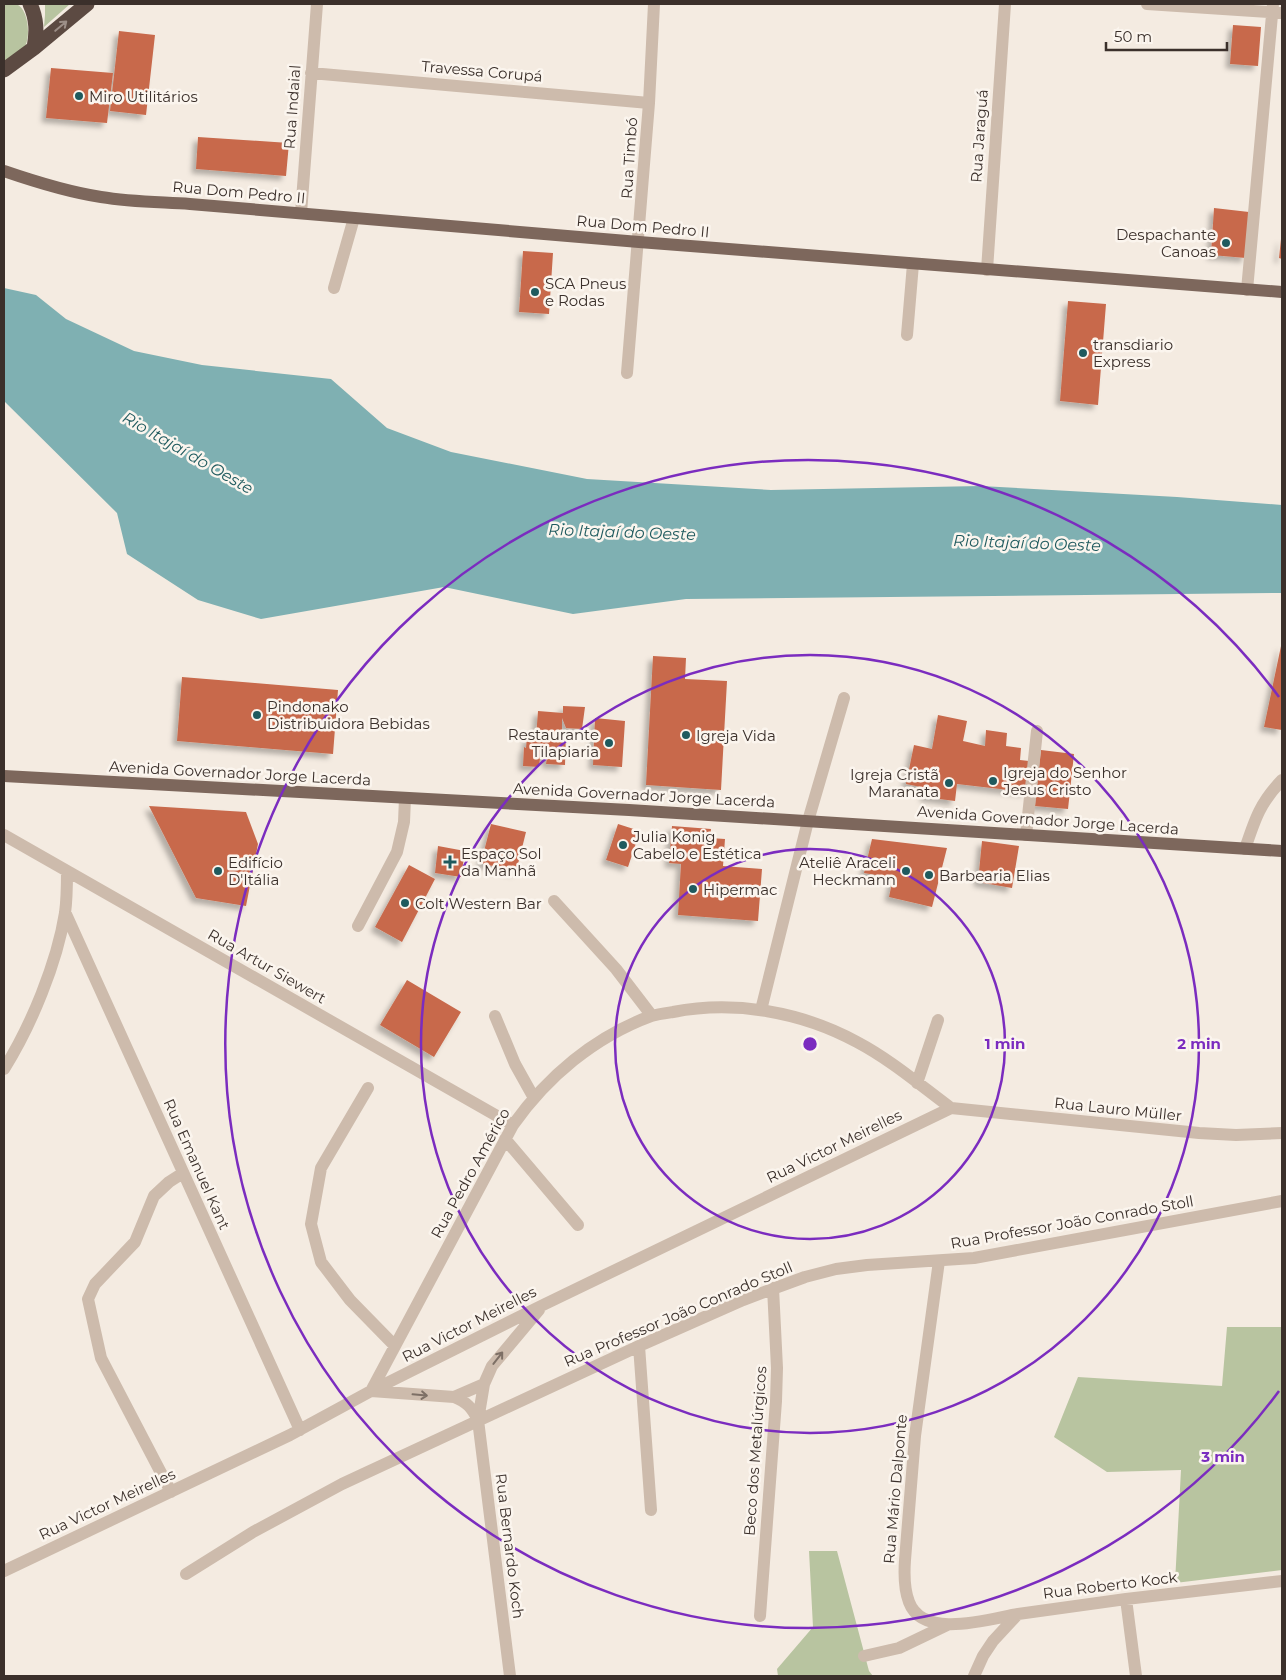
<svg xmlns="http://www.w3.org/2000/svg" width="1286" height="1680" viewBox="0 0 1286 1680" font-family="Montserrat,sans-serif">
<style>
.green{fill:#b8c4a0}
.water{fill:#7fb0b2}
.building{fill:#c8694b;filter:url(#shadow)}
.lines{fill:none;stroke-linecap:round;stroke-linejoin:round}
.minor{stroke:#cdbbac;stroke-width:12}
.major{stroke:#7d675c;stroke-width:12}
.highway{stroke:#5c4a42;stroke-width:15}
.oneway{stroke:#9c8e87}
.oneway2{stroke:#7d6f65}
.ring{fill:none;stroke:#7b2cbf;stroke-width:2.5}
.poi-dot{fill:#1f5a5e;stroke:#fbf5ee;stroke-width:2}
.labels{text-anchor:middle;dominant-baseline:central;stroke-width:5;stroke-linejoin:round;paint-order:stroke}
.street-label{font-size:15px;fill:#3b302b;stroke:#fbf5ee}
.poi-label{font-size:15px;fill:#3b302b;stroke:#fbf5ee;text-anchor:start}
.water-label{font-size:16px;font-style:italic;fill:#1f5a5e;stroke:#fbf5ee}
.centre{fill:#7b2cbf;stroke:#fbf5ee;stroke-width:2.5}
.ring-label{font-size:15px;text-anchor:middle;font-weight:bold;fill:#7b2cbf;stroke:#fbf5ee;stroke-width:5;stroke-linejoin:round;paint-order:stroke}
</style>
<defs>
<filter id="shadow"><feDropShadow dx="-4.5" dy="4.5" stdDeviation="2.5" flood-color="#0004"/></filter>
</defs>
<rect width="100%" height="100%" fill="#f4ebe1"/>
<!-- green -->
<path class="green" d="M 4,4 C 7,4 13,3 16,4 C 29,8 31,39 24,48 C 20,54 9,58 4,62 Z
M 45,4 L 70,4 L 44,27 L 45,15 Z
M 1227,1327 L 1282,1327 L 1282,1570 L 1175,1583 L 1181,1470 L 1107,1472 L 1054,1437 L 1078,1377 L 1222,1386 Z
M 809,1551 L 837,1551 L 869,1671 L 873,1676 L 778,1676 L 777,1669 L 813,1627 Z"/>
<!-- water -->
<path class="water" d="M 4,288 L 36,295 L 66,319 L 134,351 L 202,365 L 331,379 L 387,428 L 451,452 L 587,479 L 771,490 L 981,486 L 1177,497 L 1282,505 L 1282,593 L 686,599 L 573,614 L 444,587 L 261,619 L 198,600 L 127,554 L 117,513 L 4,401 Z"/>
<!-- building -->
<path class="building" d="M 1233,25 L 1261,27 L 1258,66 L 1230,64 Z
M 119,31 L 155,35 L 146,115 L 110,111 Z
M 51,68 L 113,73 L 107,123 L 46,118 Z
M 198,137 L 289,143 L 286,176 L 196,169 Z
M 1214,208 L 1249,212 L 1246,258 L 1211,255 Z
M 1281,239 L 1282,239 L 1282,259 L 1279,258 Z
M 523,251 L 553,253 L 549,314 L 519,312 Z
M 1068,301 L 1106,304 L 1098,405 L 1060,401 Z
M 1281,646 L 1282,646 L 1282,730 L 1264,727 Z
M 653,656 L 686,658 L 685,679 L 727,681 L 721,790 L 646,785 Z
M 182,677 L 338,690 L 333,754 L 177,741 Z
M 563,706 L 585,707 L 582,729 L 566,728 L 562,718 L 562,730 L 566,730 L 565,765 L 546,764 L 547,758 L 540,758 L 539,767 L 523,766 L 524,747 L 526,748 L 527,737 L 536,738 L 538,711 L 563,713 Z
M 938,715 L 967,721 L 963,741 L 985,746 L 986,730 L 1007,733 L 1006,746 L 1021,748 L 1020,760 L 1029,761 L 1026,792 L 957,784 L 955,801 L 924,797 L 926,788 L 906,784 L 914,745 L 932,749 Z
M 595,718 L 625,721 L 622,767 L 593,765 Z
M 1041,750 L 1074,754 L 1068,809 L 1035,806 Z
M 149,806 L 246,812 L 258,844 L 246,906 L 196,898 Z
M 491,824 L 526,832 L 516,872 L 481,863 Z
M 618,824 L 640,831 L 628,867 L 606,860 Z
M 672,826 L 711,829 L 710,838 L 725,839 L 723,866 L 762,869 L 758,921 L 678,915 L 681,864 L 669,863 Z
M 872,839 L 947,848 L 932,907 L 889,897 L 893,878 L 864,873 Z
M 982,841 L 1019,846 L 1012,888 L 978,882 Z
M 438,846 L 465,851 L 461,877 L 435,873 Z
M 409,865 L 435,879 L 402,942 L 375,927 Z
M 407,980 L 461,1012 L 434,1057 L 380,1025 Z"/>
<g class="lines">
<!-- minor -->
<path class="minor" d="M 1147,4 L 1282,13
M 311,73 L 649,103
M 301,213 L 317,4
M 987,270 L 1005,4
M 334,288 L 354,218
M 1247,290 L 1273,4
M 907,335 L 913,264
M 627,373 L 649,103 L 654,4
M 4,835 L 513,1125
M 1026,835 L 1037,731
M 1245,849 C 1255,819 1260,803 1282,780
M 554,901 L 616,969 L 652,1016
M 65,912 L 300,1430
M 358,926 L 397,852 L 404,822 L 405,798
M 761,1010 L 808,821 L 844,698
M 495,1016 L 515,1064 L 534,1098
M 4,1069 C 31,1026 57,963 65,913 C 67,899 67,885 67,871
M 917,1083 L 938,1020
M 368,1088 L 321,1168 L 311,1224 L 321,1262 L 350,1300 L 395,1346
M 951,1108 L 1199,1133 L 1236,1135 L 1282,1133
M 505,1139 L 578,1225
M 939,1261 L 915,1436 L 905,1560 C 904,1574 904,1589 909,1602 C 923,1640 989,1619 1018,1614
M 639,1346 L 651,1510
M 454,1397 L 484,1384
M 478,1420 C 472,1408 467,1402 454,1397 L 371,1391 L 513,1125 C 547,1077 594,1037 651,1016 C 658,1014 666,1013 673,1012 C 735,1000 802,1012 857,1042 C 891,1060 920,1085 951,1108
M 171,1492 L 101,1358 L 88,1299 L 95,1284 L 135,1242 L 154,1196 L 169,1182 L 183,1173
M 4,1571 L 290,1435 L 371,1391 L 543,1305 L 951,1108
M 186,1574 L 253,1532 L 342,1484 L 639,1346 L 743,1300 L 805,1277 L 836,1269 L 867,1265 L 974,1258 L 1282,1201
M 1126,1599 L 1136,1676
M 760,1616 L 776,1401 L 777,1368 L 773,1288
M 864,1656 L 899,1648 L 947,1625
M 510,1676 L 478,1420 L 484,1384 L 492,1366 L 539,1310
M 974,1676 L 983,1656 L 993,1641 L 1018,1614 L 1126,1599 L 1282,1581"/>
<!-- major -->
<path class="major" d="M 4,171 C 36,182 68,192 101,197 C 131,202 161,202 190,204 L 639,242 L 1282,292
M 4,776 L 629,810 L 1282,851"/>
<!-- highway -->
<path class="highway" d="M 30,4 C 37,19 37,32 34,48
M 4,70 L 34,48 L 87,4"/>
</g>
<!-- one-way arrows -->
<defs><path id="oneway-shaft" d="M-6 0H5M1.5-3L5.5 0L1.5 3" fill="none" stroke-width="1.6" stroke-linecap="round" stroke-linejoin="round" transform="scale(1.25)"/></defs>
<use class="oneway" href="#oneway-shaft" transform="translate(61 26) rotate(-40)"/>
<g class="oneway2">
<use href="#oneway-shaft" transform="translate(498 1358) rotate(-52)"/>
<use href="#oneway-shaft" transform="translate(420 1395) rotate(5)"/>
</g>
<!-- distance rings -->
<g class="ring">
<circle cx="810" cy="1044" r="195"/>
<circle cx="810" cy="1044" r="389"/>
<path d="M1279 1391A584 584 0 1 1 1279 697"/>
</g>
<!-- markers -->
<g class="poi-dot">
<circle cx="79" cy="96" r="5"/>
<circle cx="1226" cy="243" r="5"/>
<circle cx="535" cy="292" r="5"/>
<circle cx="1083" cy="353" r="5"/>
<circle cx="257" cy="715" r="5"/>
<circle cx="686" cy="735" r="5"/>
<circle cx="609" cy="743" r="5"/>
<circle cx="993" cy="781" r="5"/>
<circle cx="949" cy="783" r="5"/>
<circle cx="623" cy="845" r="5"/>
<path d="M447.5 854.5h5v5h5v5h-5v5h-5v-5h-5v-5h5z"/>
<circle cx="218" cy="871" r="5"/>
<circle cx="906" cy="871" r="5"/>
<circle cx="929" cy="875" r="5"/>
<circle cx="693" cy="889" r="5"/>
<circle cx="405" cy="903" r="5"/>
</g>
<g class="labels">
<!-- street labels -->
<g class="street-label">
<text transform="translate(482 71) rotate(5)">Travessa Corupá</text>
<text transform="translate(292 107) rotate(-86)">Rua Indaial</text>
<text transform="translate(979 136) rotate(-86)">Rua Jaraguá</text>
<text transform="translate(629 158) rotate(-86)">Rua Timbó</text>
<text transform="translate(239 192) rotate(5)">Rua Dom Pedro II</text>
<text transform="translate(643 226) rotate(5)">Rua Dom Pedro II</text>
<text transform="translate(240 773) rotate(3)">Avenida Governador Jorge Lacerda</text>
<text transform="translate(644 795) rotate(3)">Avenida Governador Jorge Lacerda</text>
<text transform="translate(1048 820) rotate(4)">Avenida Governador Jorge Lacerda</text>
<text transform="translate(267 966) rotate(30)">Rua Artur Siewert</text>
<text transform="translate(1118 1109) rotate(6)">Rua Lauro Müller</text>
<text transform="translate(834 1146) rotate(-26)">Rua Victor Meirelles</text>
<text transform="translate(197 1164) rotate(66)">Rua Emanuel Kant</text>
<text transform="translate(470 1173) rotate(-61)">Rua Pedro Américo</text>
<text transform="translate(1072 1222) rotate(-10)">Rua Professor João Conrado Stoll</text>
<text transform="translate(678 1314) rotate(-23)">Rua Professor João Conrado Stoll</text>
<text transform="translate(469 1324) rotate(-27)">Rua Victor Meirelles</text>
<text transform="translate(755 1451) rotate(-86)">Beco dos Metalúrgicos</text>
<text transform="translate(895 1489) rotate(-85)">Rua Mário Dalponte</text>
<text transform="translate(107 1504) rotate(-25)">Rua Victor Meirelles</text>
<text transform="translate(510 1546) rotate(83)">Rua Bernardo Koch</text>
<text transform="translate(1110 1585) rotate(-7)">Rua Roberto Kock</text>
</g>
<!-- poi labels -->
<g class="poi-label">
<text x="89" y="96">Miro Utilitários</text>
<text x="1216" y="234" text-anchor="end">Despachante<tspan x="1216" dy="17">Canoas</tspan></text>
<text x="545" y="283">SCA Pneus<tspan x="545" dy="17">e Rodas</tspan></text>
<text x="1093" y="344">transdiario<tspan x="1093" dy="17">Express</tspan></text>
<text x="267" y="706">Pindonako<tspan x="267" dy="17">Distribuidora Bebidas</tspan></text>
<text x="599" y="734" text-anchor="end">Restaurante<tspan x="599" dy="17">Tilapiaria</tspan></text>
<text x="696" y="735">Igreja Vida</text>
<text x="1003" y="772">Igreja do Senhor<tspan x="1003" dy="17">Jesus Cristo</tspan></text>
<text x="939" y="774" text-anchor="end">Igreja Cristã<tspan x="939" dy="17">Maranata</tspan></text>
<text x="633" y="836">Julia Konig<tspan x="633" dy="17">Cabelo e Estética</tspan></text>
<text x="461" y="853">Espaço Sol<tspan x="461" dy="17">da Manhã</tspan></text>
<text x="228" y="862">Edifício<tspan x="228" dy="17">D'Itália</tspan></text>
<text x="896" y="862" text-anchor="end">Ateliê Araceli<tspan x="896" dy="17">Heckmann</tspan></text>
<text x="939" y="875">Barbearia Elias</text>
<text x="703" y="889">Hipermac</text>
<text x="415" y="903">Colt Western Bar</text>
</g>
<!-- water labels -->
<g class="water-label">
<text transform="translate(188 453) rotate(30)">Rio Itajaí do Oeste</text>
<text transform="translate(622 532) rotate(2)">Rio Itajaí do Oeste</text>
<text transform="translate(1027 543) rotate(2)">Rio Itajaí do Oeste</text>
</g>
</g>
<circle cx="810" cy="1044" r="8" class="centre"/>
<g class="ring-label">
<text x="1005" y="1049">1 min</text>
<text x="1199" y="1049">2 min</text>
<text x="1223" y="1462">3 min</text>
</g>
<!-- border -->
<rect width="1286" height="1680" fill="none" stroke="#3b302b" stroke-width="10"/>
<!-- scale -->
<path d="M1106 42v8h121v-8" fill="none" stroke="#3b302b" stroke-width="2.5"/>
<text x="1114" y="42" font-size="15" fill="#3b302b" stroke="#fbf5ee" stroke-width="4" paint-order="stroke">50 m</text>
</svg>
